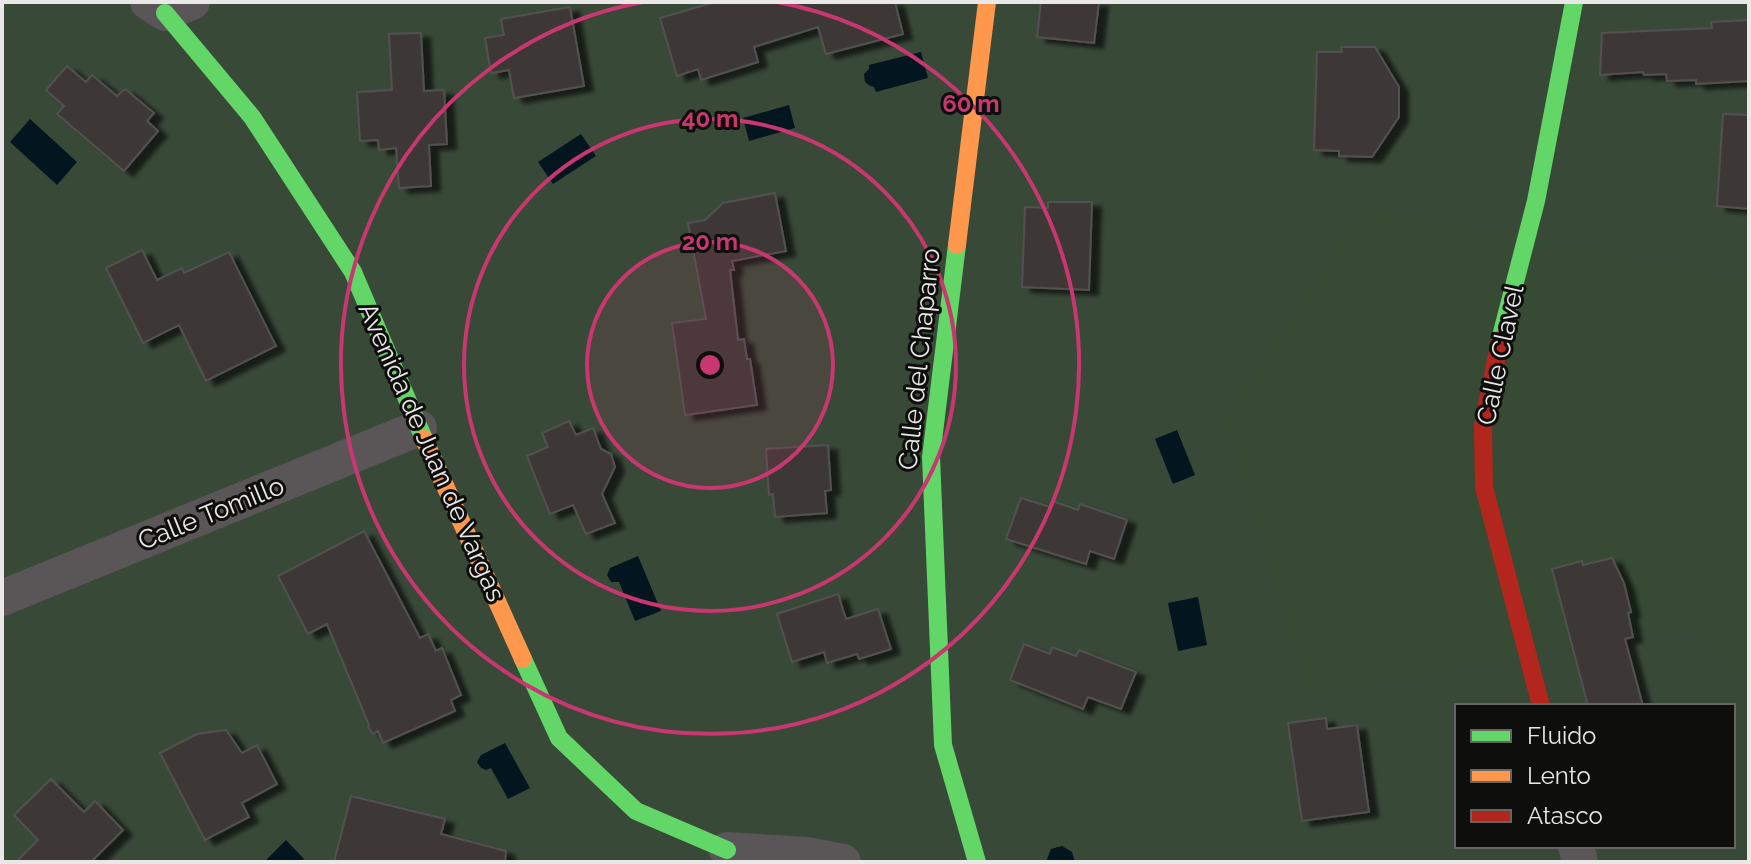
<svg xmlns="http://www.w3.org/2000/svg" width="1751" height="864" viewBox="0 0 1751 864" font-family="Raleway,sans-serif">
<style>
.green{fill:#394938;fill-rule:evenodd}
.forest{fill:#364a34}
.water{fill:#03151f}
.building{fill:#3e3934;stroke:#525150;stroke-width:2;filter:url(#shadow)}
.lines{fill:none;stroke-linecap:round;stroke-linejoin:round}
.street{stroke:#5a5556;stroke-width:36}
.fast{stroke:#63d668;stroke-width:18}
.slow{stroke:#ff974d;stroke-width:18}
.jam{stroke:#b3261e;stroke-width:18}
.ring{fill:none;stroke:#c83770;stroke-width:4}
.labels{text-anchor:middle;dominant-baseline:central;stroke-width:6;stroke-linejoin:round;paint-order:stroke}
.street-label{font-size:26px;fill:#e9e8e6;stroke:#0e0e0d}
.centre{fill:#c83770;stroke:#0e0e0d;stroke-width:4}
.ring-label{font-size:24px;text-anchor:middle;font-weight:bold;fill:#c83770;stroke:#0e0e0d;stroke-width:6;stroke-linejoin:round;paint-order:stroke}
</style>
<defs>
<filter id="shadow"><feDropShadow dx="9" dy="5" stdDeviation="2" flood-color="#0009"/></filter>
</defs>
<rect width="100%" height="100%" fill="#252423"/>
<!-- green -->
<path class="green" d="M 2,2 L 1749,2 L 1749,862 L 2,862 ZM 1457,706 L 1733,706 L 1733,846 L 1457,846 Z"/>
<!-- forest -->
<path class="forest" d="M 1363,207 L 1749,282 L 1749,685 L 1692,626 L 1311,695 L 1224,420 Z"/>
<!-- water -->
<path class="water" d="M 921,52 L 928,78 L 876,92 L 874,87 L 870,86 L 865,82 L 864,74 L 869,69 L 869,65 Z
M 789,105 L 795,128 L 749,141 L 743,118 Z
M 30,119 L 77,162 L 57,185 L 10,142 Z
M 581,134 L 596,156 L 553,184 L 538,162 Z
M 1177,430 L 1195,475 L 1173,484 L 1155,439 Z
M 638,556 L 661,611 L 635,621 L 619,582 L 611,582 L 607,575 L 610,568 Z
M 1198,597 L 1207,645 L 1178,651 L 1168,603 Z
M 505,743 L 530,788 L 508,799 L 491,768 L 486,770 L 481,768 L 477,762 L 481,755 Z
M 286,840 L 304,859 L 300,862 L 264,862 Z
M 1062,846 L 1072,852 L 1075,862 L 1046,862 L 1051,849 Z"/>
<!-- building -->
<path class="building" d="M 715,2 L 895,2 L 903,34 L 826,54 L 818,27 L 754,47 L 758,62 L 701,80 L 698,69 L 677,76 L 660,18 Z
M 1041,2 L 1099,2 L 1094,43 L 1037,37 Z
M 570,7 L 584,86 L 514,98 L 509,70 L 491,73 L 485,38 L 504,35 L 501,19 Z
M 1749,20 L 1749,81 L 1696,84 L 1696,80 L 1667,81 L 1666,74 L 1644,75 L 1643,72 L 1600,75 L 1602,33 L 1712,28 L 1711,22 Z
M 421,33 L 424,91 L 444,90 L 447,144 L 429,145 L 431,186 L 399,188 L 396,148 L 379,150 L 378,140 L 360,141 L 357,92 L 392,90 L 389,34 Z
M 1341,47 L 1375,47 L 1399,87 L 1399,117 L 1372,157 L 1339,156 L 1339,151 L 1314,150 L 1317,52 L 1342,52 Z
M 67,66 L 86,82 L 92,75 L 117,96 L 125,89 L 154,113 L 147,121 L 158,131 L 124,171 L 57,114 L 64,106 L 46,90 Z
M 1723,114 L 1749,115 L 1749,209 L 1717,206 Z
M 775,193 L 786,251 L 732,261 L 734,270 L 730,270 L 738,340 L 744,339 L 747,359 L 750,359 L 757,405 L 685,415 L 672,323 L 706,319 L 688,223 L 705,220 L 723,203 Z
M 1048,202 L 1092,202 L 1089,290 L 1022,287 L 1025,207 L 1048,208 Z
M 142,250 L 157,280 L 182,268 L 184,273 L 229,252 L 276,346 L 206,381 L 179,325 L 143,343 L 106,268 Z
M 569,421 L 576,435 L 593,428 L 601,449 L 611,454 L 615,467 L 602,494 L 615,523 L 586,534 L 573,505 L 550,514 L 527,456 L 548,447 L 542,433 Z
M 828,445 L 831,490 L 825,491 L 827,513 L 775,517 L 773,494 L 769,495 L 766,449 Z
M 1021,498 L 1050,507 L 1052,501 L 1078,510 L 1080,504 L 1127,520 L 1114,559 L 1090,551 L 1086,564 L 1006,539 Z
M 364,531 L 420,638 L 428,634 L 436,651 L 442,648 L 461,695 L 451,700 L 455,711 L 383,743 L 378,731 L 373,734 L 368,727 L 369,725 L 327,624 L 308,634 L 278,576 Z
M 1612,558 L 1624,583 L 1631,612 L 1628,613 L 1633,637 L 1625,639 L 1643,706 L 1588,706 L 1552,569 L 1582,561 L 1583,565 Z
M 838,594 L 846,619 L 878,609 L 891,649 L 859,659 L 857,654 L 827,663 L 824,652 L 792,662 L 777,614 Z
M 1024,644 L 1050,654 L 1052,647 L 1076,656 L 1079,650 L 1136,672 L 1121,709 L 1088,697 L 1083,709 L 1010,680 Z
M 1326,718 L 1327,729 L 1357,725 L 1369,812 L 1302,821 L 1288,723 Z
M 226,730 L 242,753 L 257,745 L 277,784 L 242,803 L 249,817 L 205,840 L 160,753 L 197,734 Z
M 51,779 L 84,812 L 95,801 L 123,830 L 91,862 L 16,862 L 38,840 L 14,815 Z
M 351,796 L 445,819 L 441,834 L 506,851 L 505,862 L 334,862 Z"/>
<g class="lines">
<!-- street -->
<path class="street" d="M 148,2 L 165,13 L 192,2
M 2,598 L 419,428
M 1576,846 L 1580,862
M 764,862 L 727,850 L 807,855 L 843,862"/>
<!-- fast -->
<path class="fast" d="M 165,13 L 252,117 L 353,272 L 424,439
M 957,245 L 931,457 L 943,745 L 977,862
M 1500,340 L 1536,201 L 1574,2
M 523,659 L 559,738 L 636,811 L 727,850"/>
<!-- slow -->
<path class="slow" d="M 957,245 L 987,2
M 424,439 L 523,659"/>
<!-- jam -->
<path class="jam" d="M 1500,340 L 1483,426 L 1484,487 L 1541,706"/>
</g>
<!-- distance rings -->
<circle cx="710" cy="365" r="123" fill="#c83770" fill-opacity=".12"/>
<g class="ring">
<circle cx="710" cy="365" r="123"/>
<circle cx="710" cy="365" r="246"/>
<path d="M777 2A369 369 0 1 1 643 2"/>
</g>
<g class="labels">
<!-- street labels -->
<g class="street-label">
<text transform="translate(1500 355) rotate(-78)">Calle Clavel</text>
<text transform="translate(919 359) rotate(-84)">Calle del Chaparro</text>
<text transform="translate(432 452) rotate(66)">Avenida de Juan de Vargas</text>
<text transform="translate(211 513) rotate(-22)">Calle Tomillo</text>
</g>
</g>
<circle cx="710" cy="365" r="12" class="centre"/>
<g class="ring-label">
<text x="971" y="112">60 m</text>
<text x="710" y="127">40 m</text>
<text x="710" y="250">20 m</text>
</g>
<!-- border -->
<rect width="1751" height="864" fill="none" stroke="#e9e8e6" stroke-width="8"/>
<!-- legend -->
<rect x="1455" y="704" width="280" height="144" fill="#0e0e0d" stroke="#666564" stroke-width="2"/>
<rect x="1471" y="730" width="40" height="12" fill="#63d668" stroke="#666564" stroke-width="2"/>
<text x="1527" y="744" font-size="24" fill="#e9e8e6">Fluido</text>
<rect x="1471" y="770" width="40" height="12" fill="#ff974d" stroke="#666564" stroke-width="2"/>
<text x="1527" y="784" font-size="24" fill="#e9e8e6">Lento</text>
<rect x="1471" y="810" width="40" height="12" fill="#b3261e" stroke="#666564" stroke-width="2"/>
<text x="1527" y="824" font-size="24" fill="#e9e8e6">Atasco</text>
</svg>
